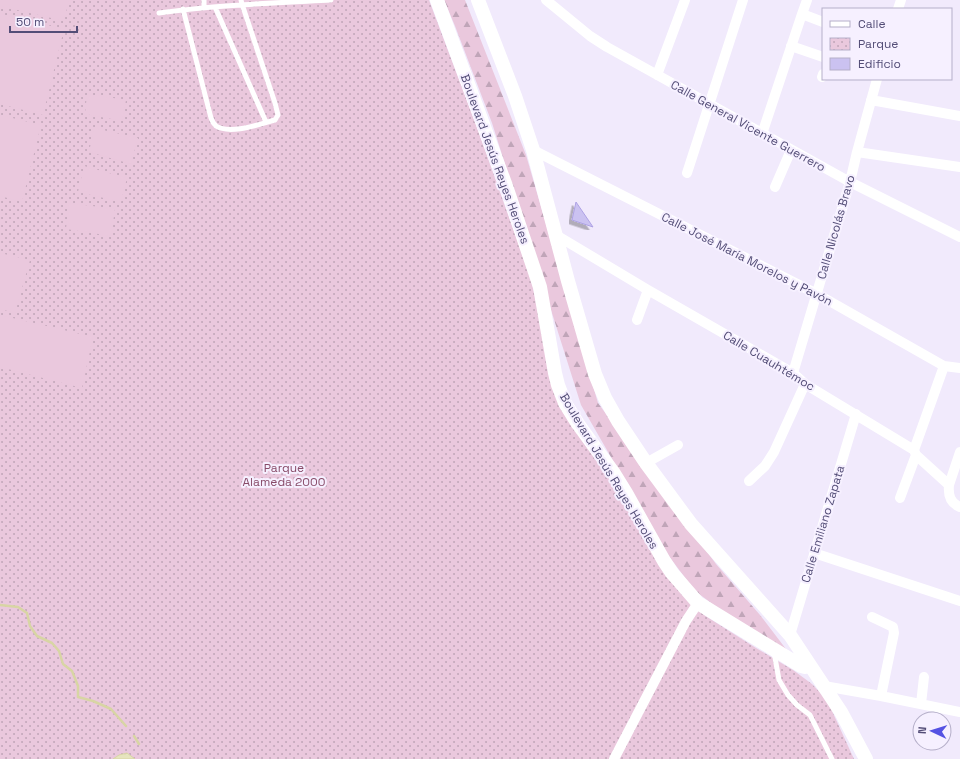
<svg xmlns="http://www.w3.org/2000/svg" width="960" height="759" viewBox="0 0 960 759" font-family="'Space Grotesk',sans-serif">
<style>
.forest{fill:url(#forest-firs)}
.park{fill:url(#park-dots)}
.pitch{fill:#eac8dd}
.water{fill:url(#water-ripples);stroke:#d8d5a4}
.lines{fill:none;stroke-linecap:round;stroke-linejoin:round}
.stream{stroke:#d8d5a4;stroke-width:2.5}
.building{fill:#cbc2f1;stroke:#aea2e4;filter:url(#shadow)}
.lane{stroke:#fff;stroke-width:5}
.street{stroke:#fff;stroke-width:10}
.secondary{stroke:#fff;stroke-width:14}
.labels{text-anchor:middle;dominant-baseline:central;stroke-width:4;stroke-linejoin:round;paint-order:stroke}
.street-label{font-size:12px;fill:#534d77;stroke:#f6f0ff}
.park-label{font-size:12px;fill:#884b69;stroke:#f6f0ff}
</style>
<defs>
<pattern id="forest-firs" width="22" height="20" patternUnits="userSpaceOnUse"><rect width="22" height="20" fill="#eac8dd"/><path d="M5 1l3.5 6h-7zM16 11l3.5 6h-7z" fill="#c0a5b8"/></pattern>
<pattern id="park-dots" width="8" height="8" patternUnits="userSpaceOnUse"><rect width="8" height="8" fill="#eac8dd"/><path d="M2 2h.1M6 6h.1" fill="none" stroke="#c0a5b8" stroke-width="1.8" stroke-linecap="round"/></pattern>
<pattern id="water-ripples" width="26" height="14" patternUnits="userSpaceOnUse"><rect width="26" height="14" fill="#e6e4be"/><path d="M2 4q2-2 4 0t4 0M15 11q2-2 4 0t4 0" fill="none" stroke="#c7c5a7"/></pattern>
<filter id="shadow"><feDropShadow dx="-3.5" dy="3.5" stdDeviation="0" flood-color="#0004"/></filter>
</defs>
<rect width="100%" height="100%" fill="#f1eafc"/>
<!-- forest -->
<path class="forest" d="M 444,0 L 465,0 L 526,155 L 598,403 L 716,564 L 760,615 L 789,653 L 738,623 L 695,591 L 665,551 L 581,405 L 492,123 L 455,26 Z"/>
<!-- park -->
<path class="park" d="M 0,0 L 429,0 L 475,122 L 531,279 L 557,396 L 623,492 L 664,570 L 704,615 L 756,648 L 793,670 L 812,684 L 827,700 L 854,759 L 0,759 Z"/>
<!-- pitch -->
<path class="pitch" d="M 0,0 L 69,0 L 64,21 L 0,6 Z
M 0,14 L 64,29 L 43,115 L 0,104 Z
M 87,94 L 126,100 L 122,121 L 85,114 Z
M 0,115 L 41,125 L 22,202 L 0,196 Z
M 94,128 L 138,138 L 131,164 L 89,152 Z
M 84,166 L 127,178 L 121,202 L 78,192 Z
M 69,203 L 115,209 L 111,236 L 66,229 Z
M 0,253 L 30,260 L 15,313 L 0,309 Z
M 0,315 L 93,337 L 82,388 L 0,367 Z"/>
<!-- water -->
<path class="water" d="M 127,753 L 135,759 L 113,759 L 119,755 Z"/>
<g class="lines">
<!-- stream -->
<path class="stream" d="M 0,605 L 18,607 L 27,613 L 30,626 L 37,636 L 52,643 L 59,651 L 63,664 L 72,671 L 78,686 L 78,697 L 93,701 L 111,709 L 126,726
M 134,736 L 139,744"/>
</g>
<!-- building -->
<path class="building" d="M 576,202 L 593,227 L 572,220 Z"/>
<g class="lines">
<!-- lane -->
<path class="lane" d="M 204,0 L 204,7
M 215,7 L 266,122
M 183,9 L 211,118 C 212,121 214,124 216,126 C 230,135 260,124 275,120 L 278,115 L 275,103 L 242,4 L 241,0
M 159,13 C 216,5 273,3 331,0
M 774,652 L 779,680 L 788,695 L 797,705 L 810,715 L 832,759"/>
<!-- street -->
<path class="street" d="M 546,0 L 590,36 L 607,47 L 850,182 L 960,237
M 898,9 L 901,0
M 802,14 L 823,22
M 791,46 L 823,57
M 657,75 L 685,0
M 822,77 L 823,74
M 871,100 L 960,116
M 762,134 L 802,14 L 807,0
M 533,150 L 817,294 L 944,366 L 960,368
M 857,152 L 960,167
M 687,173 L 743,0
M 775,187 L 791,150
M 556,235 L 648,290 L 793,373 L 805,384 L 914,450 L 916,455 L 949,485 C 948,495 950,503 960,507
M 637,320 L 648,290
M 793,373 L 850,182 L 857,152 L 877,79
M 914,450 L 944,366
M 646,463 L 678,445
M 749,481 L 765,466 L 774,452 L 805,384
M 949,485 L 960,452
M 900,498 L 916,455
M 814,553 L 960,601
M 872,617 L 893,627 L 894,633 L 881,696
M 790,635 L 856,414
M 824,686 L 881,696 L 960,712
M 921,704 L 924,677
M 614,759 L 686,621 L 698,603"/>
<!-- secondary -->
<path class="secondary" d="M 437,0 L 506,186 L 540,287 L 555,373 L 558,385 L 565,403 L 578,424 L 613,472 L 626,493 L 664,561 L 672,573 L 698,603 L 801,666 L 805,667 L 809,664
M 478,0 L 515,96 L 533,150 L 568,281 L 595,374 L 605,398 L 618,421 L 646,463 L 691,524 L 790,635 L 841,712 L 866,759"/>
</g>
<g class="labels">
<!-- street labels -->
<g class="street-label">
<text transform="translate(748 126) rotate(29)">Calle General Vicente Guerrero</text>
<text transform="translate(495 159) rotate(70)">Boulevard Jesús Reyes Heroles</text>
<text transform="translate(836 227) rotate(-74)">Calle Nicolás Bravo</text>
<text transform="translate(747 259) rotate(27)">Calle José María Morelos y Pavón</text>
<text transform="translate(769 361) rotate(31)">Calle Cuauhtémoc</text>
<text transform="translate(609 471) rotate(59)">Boulevard Jesús Reyes Heroles</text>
<text transform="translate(823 524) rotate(-73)">Calle Emiliano Zapata</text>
</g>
<!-- park labels -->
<g class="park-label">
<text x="284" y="468">Parque<tspan x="284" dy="14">Alameda 2000</tspan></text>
</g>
</g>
<!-- legend -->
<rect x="822" y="8" width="130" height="72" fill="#f6f0ff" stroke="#b5afc9"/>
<rect x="830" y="21" width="20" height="6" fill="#ffffff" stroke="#b5afc9"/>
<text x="858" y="28" font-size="12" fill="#534d77">Calle</text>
<rect x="830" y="38" width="20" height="12" fill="url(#park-dots)" stroke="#b5afc9"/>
<text x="858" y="48" font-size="12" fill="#534d77">Parque</text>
<rect x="830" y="58" width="20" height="12" fill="#cbc2f1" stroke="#b5afc9"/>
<text x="858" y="68" font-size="12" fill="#534d77">Edificio</text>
<!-- north arrow -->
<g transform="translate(932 731) rotate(274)"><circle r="19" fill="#f6f0ff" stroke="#b5afc9"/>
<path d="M0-3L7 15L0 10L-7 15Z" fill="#5552e3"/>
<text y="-6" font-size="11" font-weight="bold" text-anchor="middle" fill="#534d77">N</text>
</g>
<!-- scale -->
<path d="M10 26v6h67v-6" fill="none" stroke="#534d77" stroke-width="2"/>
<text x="16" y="26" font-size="12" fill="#534d77" stroke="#f6f0ff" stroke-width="3" paint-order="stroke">50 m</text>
</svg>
